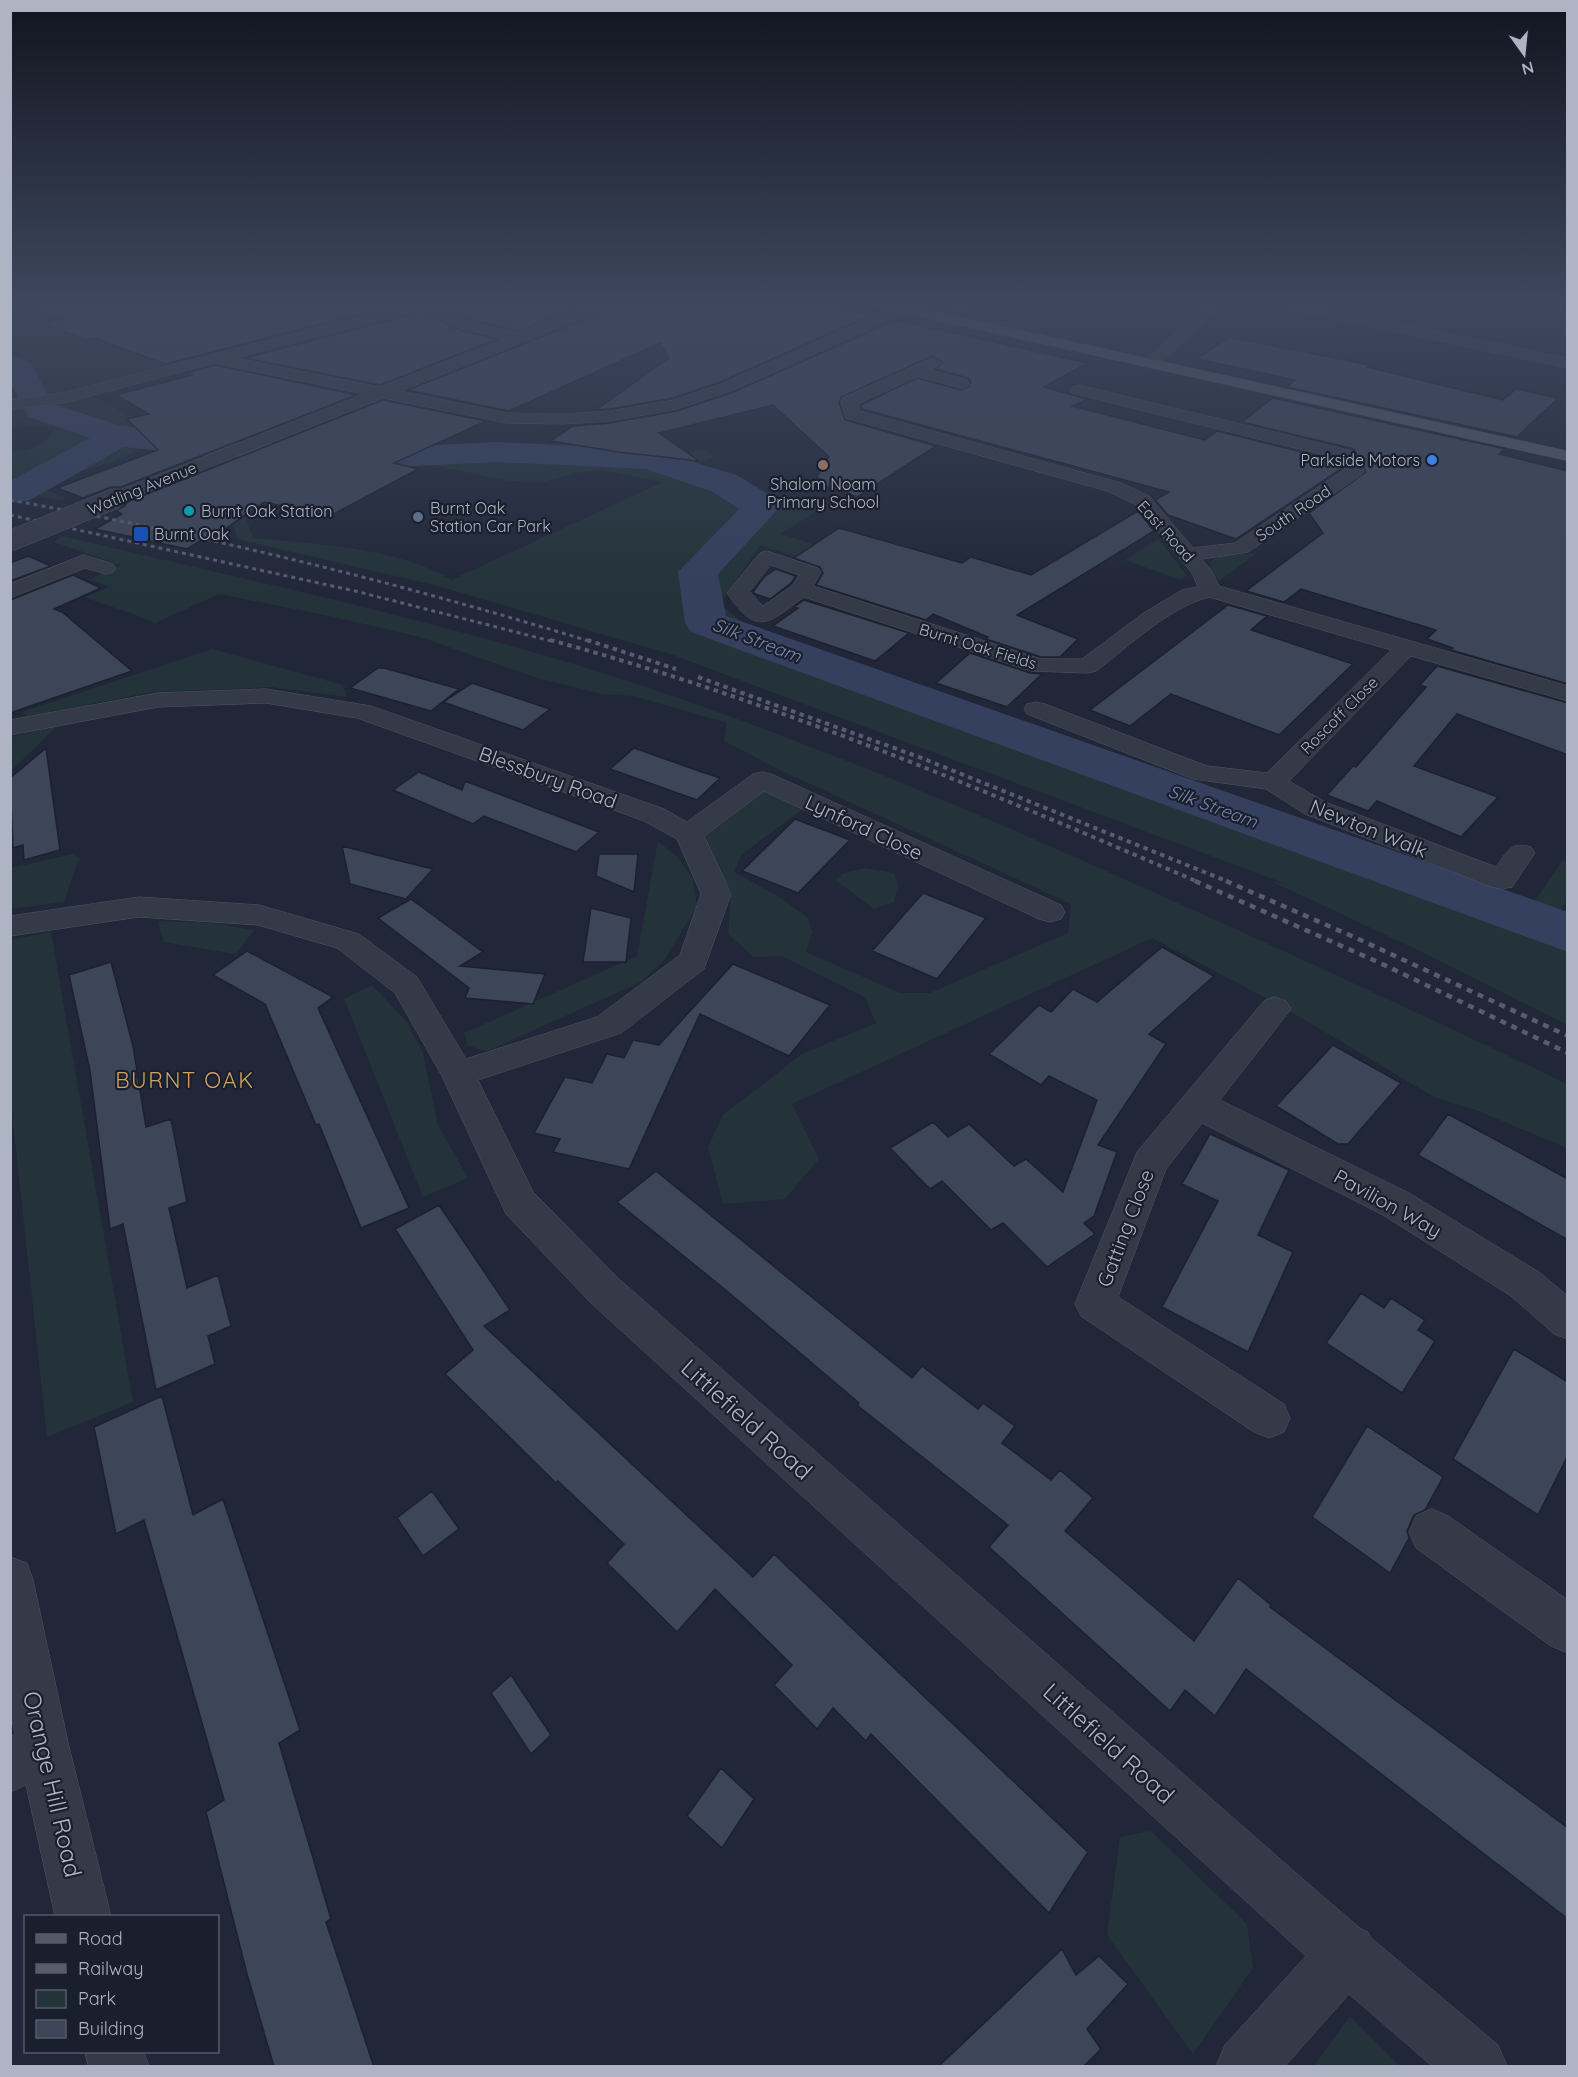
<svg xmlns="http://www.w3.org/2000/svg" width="1578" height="2077" viewBox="0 0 1578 2077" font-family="Quicksand,sans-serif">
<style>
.green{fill:#233339}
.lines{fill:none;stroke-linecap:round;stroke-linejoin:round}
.river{fill:#35405f;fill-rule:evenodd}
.building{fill:#3d4558;stroke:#1c212f;stroke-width:1.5}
.minor-casing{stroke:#4f5463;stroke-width:1}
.major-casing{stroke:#3e4352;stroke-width:1}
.minor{fill:#353a48;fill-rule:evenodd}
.major{fill:#535868;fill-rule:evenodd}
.rail-far2{stroke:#575d6f;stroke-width:3;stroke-dasharray:4 4;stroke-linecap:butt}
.rail-far1{stroke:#575d6f;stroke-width:4;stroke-dasharray:4.5 4.5;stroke-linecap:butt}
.rail{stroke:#575d6f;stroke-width:4.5;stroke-dasharray:6 6;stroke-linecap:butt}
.minor-bridge-casing{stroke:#4f5463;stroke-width:21;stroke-linecap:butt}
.minor-bridge{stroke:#353a48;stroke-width:20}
.shop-dot{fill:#3f7fe0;stroke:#1a1f2d;stroke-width:2}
.education-dot{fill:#8d6e63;stroke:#1a1f2d;stroke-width:2}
.culture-dot{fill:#0f9aa8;stroke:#1a1f2d;stroke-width:2}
.service-dot{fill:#5c6f8a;stroke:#1a1f2d;stroke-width:2}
.transit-dot{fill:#1a4fb4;stroke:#1a1f2d;stroke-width:2}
.labels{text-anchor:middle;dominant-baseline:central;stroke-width:4.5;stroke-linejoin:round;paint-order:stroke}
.far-poi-label{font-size:16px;fill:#afb4c5;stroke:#1a1f2d;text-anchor:start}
.far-street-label{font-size:16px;fill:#afb4c5;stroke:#1a1f2d}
.far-water-label{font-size:18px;font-style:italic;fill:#7886ac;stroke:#1a1f2d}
.street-label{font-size:20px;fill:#afb4c5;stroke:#1a1f2d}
.quarter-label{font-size:22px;letter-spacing:1.5px;fill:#d0a25f;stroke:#1a1f2d}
.near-street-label{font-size:24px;fill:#afb4c5;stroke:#1a1f2d}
</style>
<rect width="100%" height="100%" fill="#212738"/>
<!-- green -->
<path class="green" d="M 10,303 L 67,303 L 22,314 L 19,321 L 130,351 L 170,351 L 205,359 L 184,366 L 11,405 Z
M 90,395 L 128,416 L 137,416 L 195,400 C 177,418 160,437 138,450 C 112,466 77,471 48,479 L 42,487 L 68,499 L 56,500 L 11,491 L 11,451 C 29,453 47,444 55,427 L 24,426 L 24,422 L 11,428 L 10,410 Z
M 539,444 L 586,445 L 661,455 L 707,450 L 713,457 L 699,463 L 704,467 L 755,486 L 788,502 L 821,508 L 781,534 L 870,562 L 834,586 L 816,581 L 831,568 L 760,545 L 720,604 L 748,627 L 1567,927 L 1567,1025 L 1422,952 L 1271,881 L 1289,885 L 673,655 L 438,586 L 237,539 L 227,500 L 243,510 L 253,538 C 309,543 405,549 451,580 L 663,482 L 601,470 L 576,473 L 543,482 L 509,481 L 422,463 L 381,467 L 397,447 Z
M 62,536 C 256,582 451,623 640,685 C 811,742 978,813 1142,887 C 1285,951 1426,1016 1567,1084 L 1567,1148 L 1476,1110 L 1436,1098 L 1283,1007 L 1152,938 L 792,1104 L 819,1159 L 785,1199 L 723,1204 L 708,1147 L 723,1115 L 802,1054 L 876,1023 L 865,997 L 781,956 L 754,957 L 728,934 L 731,891 L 701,838 L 765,789 L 804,808 L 742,854 L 734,872 L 778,896 L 808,918 L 812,932 L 806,952 L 900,993 L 930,993 L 1068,933 L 1071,904 L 784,772 L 724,741 L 727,723 L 633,696 L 602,694 L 537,678 L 420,637 L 329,616 L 219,594 L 155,623 C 132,612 109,607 85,597 L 109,587 L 90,579 L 121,565 L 54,542 Z
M 1158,539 L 1187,575 L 1181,580 L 1125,560 Z
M 1257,553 L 1219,581 L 1208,569 L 1212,560 L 1223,555 Z
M 212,649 L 343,685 L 347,697 L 271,687 L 152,692 L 28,716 L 22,712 Z
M 57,726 L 11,771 L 11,737 Z
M 658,841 L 677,857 L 693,879 L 697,906 L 665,959 L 641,982 L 487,1051 L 468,1046 L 464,1033 L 637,956 Z
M 72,854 L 79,858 L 64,902 L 11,909 L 11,868 Z
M 1563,860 L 1567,861 L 1567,900 L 1555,920 L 1529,909 Z
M 865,868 L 894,873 L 898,885 L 894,902 L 874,909 L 835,880 L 844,873 Z
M 158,921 L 210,923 L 254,930 L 236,954 L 163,942 Z
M 51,932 L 133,1402 L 47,1437 L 11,1104 L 10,940 Z
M 372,985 L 407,1022 L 423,1053 L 438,1125 L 468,1178 L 423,1197 L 344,999 Z
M 1151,1831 L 1247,1924 L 1253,1968 L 1193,2054 L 1107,1935 L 1120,1837 Z
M 1350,2016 L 1400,2066 L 1314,2066 Z"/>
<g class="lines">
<!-- river -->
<path class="river" d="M 10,355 L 31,363 L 47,393 L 42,400 L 31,402 L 20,400 L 10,382 Z
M 40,400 L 122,426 L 230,438 L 244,443 L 253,441 L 337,450 L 496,442 L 649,449 L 737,475 L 775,499 L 780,507 L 718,574 L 726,616 L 1568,912 L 1568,952 L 691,632 L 685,623 L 678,572 L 739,509 L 711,491 L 646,469 L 496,462 L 337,470 L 253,461 L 239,456 L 230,458 L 124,447 L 30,500 L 17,503 L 10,501 L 10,481 L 90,438 L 29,417 L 24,410 L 29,403 Z"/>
</g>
<!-- building -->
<path class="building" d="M 28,303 L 403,303 L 165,364 L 95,338 L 87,340 L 45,324 L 63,319 L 27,306 Z
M 440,303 L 588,303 L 519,331 L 464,318 Z
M 617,303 L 822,303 L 871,315 L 720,382 L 673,398 L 610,409 L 596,410 L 669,358 L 660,343 L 509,411 L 408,390 L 614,308 Z
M 425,311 L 452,328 L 497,339 L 380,385 L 245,358 Z
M 896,320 L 1087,363 L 1044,387 L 1087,399 L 1072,406 L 1205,440 L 1217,431 L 1338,461 L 1342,468 L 1236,539 L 1168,515 L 1155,500 L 1169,492 L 862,409 L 861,405 L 917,378 L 960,390 L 969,387 L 971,382 L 968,378 L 936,369 L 943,362 L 932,356 L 841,397 L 839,403 L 845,420 L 936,446 L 857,497 L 819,484 L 821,479 L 816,478 L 829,457 L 773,405 L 659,433 L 699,461 L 618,452 L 551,441 L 573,426 L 610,423 L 677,411 L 734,392 Z
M 1229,337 L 1369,365 L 1367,367 L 1503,400 L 1516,389 L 1558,398 L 1517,437 L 1287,387 L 1295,380 L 1197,359 Z
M 215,365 L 356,395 L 121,487 L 111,487 L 83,498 L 57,488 L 158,450 L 127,419 L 149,414 L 116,395 L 192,375 L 187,373 Z
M 1273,398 L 1505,449 L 1499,454 L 1568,471 L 1568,684 L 1451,650 L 1453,648 L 1427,639 L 1436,630 L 1301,589 L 1284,602 L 1246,591 L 1323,533 L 1309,513 L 1366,472 L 1354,449 L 1242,422 Z
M 383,400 L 486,421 L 394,463 L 418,469 L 330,516 L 264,502 L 222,531 L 218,530 L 187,549 L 95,529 L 122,514 L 116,511 L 125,506 L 127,502 Z
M 1138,511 L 1154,531 L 1017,615 L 1078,639 L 1060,657 L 1041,657 L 986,639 L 988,637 L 933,614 L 926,620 L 816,585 L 823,573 L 820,567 L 794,558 L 839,528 L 962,563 L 971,557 L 1031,575 Z
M 28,556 L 51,566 L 10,581 L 10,563 Z
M 776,569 L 796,576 L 791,583 L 770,599 L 755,594 L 753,592 L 764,577 Z
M 73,575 L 101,588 L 54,609 L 62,612 L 132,671 L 10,713 L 10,600 Z
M 804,600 L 909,633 L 875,661 L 773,626 L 798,608 L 794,607 Z
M 1228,605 L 1267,616 L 1251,630 L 1353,664 L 1279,735 L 1171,694 L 1130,726 L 1090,710 Z
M 970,653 L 1030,673 L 1042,674 L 1007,707 L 936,683 Z
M 1437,666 L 1568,703 L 1568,755 L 1457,714 L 1414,766 L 1498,797 L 1461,837 L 1377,801 L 1368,811 L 1327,795 L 1353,766 L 1356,767 L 1426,687 L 1420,685 Z
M 378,668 L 384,668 L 459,689 L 431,711 L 350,688 Z
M 472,683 L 550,709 L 523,730 L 443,702 Z
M 46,748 L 60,850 L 24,860 L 23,845 L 13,848 L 10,778 Z
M 634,748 L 699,771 L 720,778 L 697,800 L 610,769 Z
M 419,772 L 462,790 L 465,781 L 599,832 L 576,852 L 484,816 L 473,824 L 393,790 Z
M 795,819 L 850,840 L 798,893 L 742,871 Z
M 342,846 L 392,859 L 433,869 L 406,899 L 350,884 Z
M 599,854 L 638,854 L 634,892 L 596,876 Z
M 923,893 L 986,918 L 937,979 L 872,951 Z
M 411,899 L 483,952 L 460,966 L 545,974 L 533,1004 L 465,998 L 469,988 L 378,918 Z
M 591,908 L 631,918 L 626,962 L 583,962 Z
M 1162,947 L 1214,976 L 1149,1034 L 1166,1044 L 1098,1145 L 1117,1152 L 1094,1216 L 1084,1223 L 1095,1234 L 1047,1267 L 1003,1223 L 991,1230 L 942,1181 L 930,1189 L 890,1148 L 933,1122 L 948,1137 L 969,1124 L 1014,1166 L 1026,1159 L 1063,1192 L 1097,1100 L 1049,1076 L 1041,1085 L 989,1054 L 1039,1005 L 1051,1012 L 1073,989 L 1097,1002 Z
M 247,951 L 333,997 L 318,1008 L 409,1208 L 361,1228 L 319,1124 L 316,1125 L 265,1004 L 213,975 Z
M 111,962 L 133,1046 L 146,1127 L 171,1119 L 187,1202 L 169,1208 L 187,1288 L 218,1275 L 231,1326 L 208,1336 L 215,1364 L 156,1390 L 123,1224 L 110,1229 L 90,1071 L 69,975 Z
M 733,964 L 830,1005 L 789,1056 L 700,1014 L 629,1169 L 553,1152 L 560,1139 L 534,1133 L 565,1077 L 592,1083 L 607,1054 L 624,1058 L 633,1040 L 659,1045 Z
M 1333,1045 L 1401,1083 L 1348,1144 L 1338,1144 L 1276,1106 Z
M 1448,1114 L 1568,1179 L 1568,1240 L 1418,1155 Z
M 1210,1134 L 1289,1170 L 1258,1235 L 1293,1252 L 1248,1352 L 1162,1307 L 1218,1201 L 1182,1184 Z
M 656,1171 L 912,1378 L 922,1366 L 978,1409 L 983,1403 L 1015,1426 L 1002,1443 L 1051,1480 L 1060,1470 L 1093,1498 L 1065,1531 L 1194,1641 L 1238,1578 L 1271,1605 L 1270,1607 L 1568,1828 L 1568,1919 L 1246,1669 L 1215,1716 L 1185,1690 L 1170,1711 L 989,1547 L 1008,1525 L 857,1405 L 859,1403 L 728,1292 L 617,1202 Z
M 439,1205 L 510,1310 L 484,1326 L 753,1577 L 774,1554 L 1088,1852 L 1049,1913 L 871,1734 L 866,1741 L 833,1708 L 817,1729 L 774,1685 L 792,1665 L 715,1589 L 677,1632 L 607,1563 L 624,1544 L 558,1481 L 556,1483 L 445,1374 L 473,1350 L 395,1229 Z
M 1361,1293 L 1384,1308 L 1391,1298 L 1425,1320 L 1418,1330 L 1435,1341 L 1402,1393 L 1326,1343 Z
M 1514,1349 L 1568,1382 L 1568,1455 L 1538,1515 L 1453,1459 Z
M 162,1396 L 193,1515 L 223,1499 L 300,1730 L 279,1743 L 331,1919 L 326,1922 L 374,2067 L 274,2067 L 247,1974 L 206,1812 L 224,1800 L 144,1520 L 116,1534 L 94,1427 Z
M 1367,1426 L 1443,1477 L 1425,1510 L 1414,1515 L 1407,1531 L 1409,1538 L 1390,1573 L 1312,1517 Z
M 432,1491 L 459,1529 L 423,1556 L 397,1518 Z
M 511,1675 L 551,1735 L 531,1754 L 491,1693 Z
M 721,1768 L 754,1799 L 722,1848 L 687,1816 Z
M 1062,1949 L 1076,1975 L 1099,1956 L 1128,1984 L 1087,2029 L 1101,2049 L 1083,2067 L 938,2067 Z"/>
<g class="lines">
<defs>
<path id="minor" d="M 413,303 L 435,303 L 463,320 L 519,333 L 595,303 L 615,303 L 613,306 L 400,391 L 507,413 L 562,414 L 610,411 L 674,400 L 721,384 L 897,306 L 902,305 L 909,309 L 907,312 L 733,390 L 677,409 L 610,421 L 562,424 L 507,423 L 383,398 L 116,504 L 109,502 L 106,498 L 109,494 L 364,394 L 215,363 L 67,402 L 10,410 L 10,400 L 67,392 ZM 425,309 L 453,326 L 504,339 L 380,387 L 235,358 Z
M 963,303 L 980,303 L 953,323 L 943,323 L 941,320 L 943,317 Z
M 1210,303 L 1226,303 L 1156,367 L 1144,367 L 1142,364 L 1144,361 Z
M 1271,303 L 1300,303 L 1568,358 L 1568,368 L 1278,307 Z
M 933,358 L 941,363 L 931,370 L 967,380 L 969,383 L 967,386 L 961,388 L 917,376 L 858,404 L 860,411 L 1121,483 L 1149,496 L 1193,548 L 1235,543 L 1345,469 L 1340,459 L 1072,393 L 1070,390 L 1072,387 L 1078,385 L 1353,451 L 1364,471 L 1361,475 L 1248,552 L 1202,559 L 1212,572 L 1219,586 L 1568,686 L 1568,701 L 1411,656 L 1289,781 L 1325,802 L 1496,867 C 1507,852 1510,841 1531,847 L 1535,853 L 1512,887 L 1502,889 L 1492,887 L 1305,814 L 1266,789 L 1193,779 L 1027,714 L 1024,709 L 1027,704 L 1036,702 L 1045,704 L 1207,766 L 1267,773 L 1391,650 L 1209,597 C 1170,607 1129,646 1096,671 L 1088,673 L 1031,671 L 804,597 C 768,623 758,638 727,593 L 760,553 L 767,551 L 818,568 L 821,572 L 813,586 L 1041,659 L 1082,659 L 1142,614 L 1182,590 L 1198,587 L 1192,573 L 1135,504 L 1107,491 L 846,418 L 841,402 L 843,398 ZM 771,565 L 799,575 L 793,585 L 763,606 L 750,592 Z
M 84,555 L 113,564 L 116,568 L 113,572 L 106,574 L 85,568 L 10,598 L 10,584 Z
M 266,689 L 371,706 L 664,809 L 687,822 L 753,774 L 762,772 L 771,774 L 1061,905 L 1065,912 L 1061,919 L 1050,922 L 1039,919 L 764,791 L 704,836 L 731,894 L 704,969 L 621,1033 L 478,1080 L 533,1192 L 619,1279 L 1312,1887 L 1361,1929 L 1368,1932 L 1370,1937 L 1498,2045 L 1507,2066 L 1432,2066 L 1349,1994 L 1285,2066 L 1216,2066 L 1225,2045 L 1306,1956 L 591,1303 L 506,1214 L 442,1076 L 395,993 L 337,948 L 258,925 L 139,917 L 10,936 L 10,916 L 139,897 L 259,905 L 359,934 L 417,977 L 466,1059 L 597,1017 L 680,955 L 701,894 L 677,839 L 644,821 L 357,718 L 266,703 L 158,707 L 10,735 L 10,720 L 158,693 Z
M 1275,997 L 1286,1001 L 1291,1009 L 1220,1100 L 1409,1193 L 1539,1272 L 1568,1296 L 1568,1339 L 1554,1334 L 1511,1296 L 1383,1215 L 1202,1123 L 1166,1169 L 1118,1297 L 1284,1404 L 1290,1418 L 1284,1432 L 1269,1438 L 1254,1432 L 1081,1316 L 1075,1304 L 1137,1152 L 1264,1001 Z
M 1432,1509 L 1448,1516 L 1568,1600 L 1568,1653 L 1551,1646 L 1416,1548 L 1409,1532 L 1416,1516 Z
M 10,1557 L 27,1563 L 33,1580 L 69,1747 L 111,1916 L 55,1916 L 26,1785 L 10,1792 L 10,1737 L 15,1734 L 10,1710 Z
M 85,2052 L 144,2052 L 149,2066 L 89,2066 Z"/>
<path id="major" d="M 870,303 L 897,303 L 1568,451 L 1568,461 L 877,307 Z"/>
</defs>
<!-- minor casing -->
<use href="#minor" class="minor-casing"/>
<!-- major casing -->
<use href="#major" class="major-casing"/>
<!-- minor -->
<use href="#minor" class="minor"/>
<!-- major -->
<use href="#major" class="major"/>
<!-- rail-far2 -->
<path class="rail-far2" d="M 10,500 C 207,535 400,583 592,642
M 10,515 L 355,591 L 555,642"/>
<!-- rail-far1 -->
<path class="rail-far1" d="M 550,640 C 772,700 987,791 1198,882
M 587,640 L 676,669
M 698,677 L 919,757 L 1229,882"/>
<!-- rail -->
<path class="rail" d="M 1195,881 L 1380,963 L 1568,1053
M 1226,881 L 1354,937 L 1568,1036"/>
<defs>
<path id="minor-bridge" d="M 10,541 L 116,498"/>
</defs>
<!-- minor-bridge casing -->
<use href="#minor-bridge" class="minor-bridge-casing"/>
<!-- minor-bridge -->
<use href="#minor-bridge" class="minor-bridge"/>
</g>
<!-- sky -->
<linearGradient id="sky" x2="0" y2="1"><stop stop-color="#12151f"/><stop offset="0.51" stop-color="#3d475e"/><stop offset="1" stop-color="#3d475e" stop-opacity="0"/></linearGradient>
<rect width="1578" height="594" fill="url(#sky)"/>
<!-- markers -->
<circle class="shop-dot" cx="1432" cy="460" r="6"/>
<circle class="education-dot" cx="823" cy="465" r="6"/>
<circle class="culture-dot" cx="189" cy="511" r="6"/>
<circle class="service-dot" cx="418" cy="517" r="6"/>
<rect class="transit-dot" x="133" y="526" width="16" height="16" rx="3"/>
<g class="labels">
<!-- far-poi labels -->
<g class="far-poi-label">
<text x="1420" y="460" text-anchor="end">Parkside Motors</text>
<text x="823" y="484" text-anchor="middle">Shalom Noam<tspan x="823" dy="18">Primary School</tspan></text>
<text x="430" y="508">Burnt Oak<tspan x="430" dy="18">Station Car Park</tspan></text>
<text x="201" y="511">Burnt Oak Station</text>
<text x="154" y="534">Burnt Oak</text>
</g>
<!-- far-street labels -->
<g class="far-street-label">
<text transform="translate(142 488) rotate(-22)">Watling Avenue</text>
<text transform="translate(1293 513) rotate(-34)">South Road</text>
<text transform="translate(1166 531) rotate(48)">East Road</text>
<text transform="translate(978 646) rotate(17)">Burnt Oak Fields</text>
<text transform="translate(1339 715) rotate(-45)">Roscoff Close</text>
</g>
<!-- far-water labels -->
<g class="far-water-label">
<text transform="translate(757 640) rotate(21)">Silk Stream</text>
<text transform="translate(1213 806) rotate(20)">Silk Stream</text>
</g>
<!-- street labels -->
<g class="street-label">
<text transform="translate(548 777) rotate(20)">Blessbury Road</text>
<text transform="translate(864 827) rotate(25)">Lynford Close</text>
<text transform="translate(1369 828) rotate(22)">Newton Walk</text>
<text transform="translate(1388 1203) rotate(29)">Pavilion Way</text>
<text transform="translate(1125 1228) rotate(-69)">Gatting Close</text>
</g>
<!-- quarter labels -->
<g class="quarter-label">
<text x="185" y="1080">BURNT OAK</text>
</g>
<!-- near-street labels -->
<g class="near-street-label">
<text transform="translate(747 1419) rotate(42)">Littlefield Road</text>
<text transform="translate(1109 1743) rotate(42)">Littlefield Road</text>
<text transform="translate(53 1784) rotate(77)">Orange Hill Road</text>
</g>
</g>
<!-- border -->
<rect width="1578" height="2077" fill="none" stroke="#afb4c5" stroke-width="24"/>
<!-- legend -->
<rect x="24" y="1915" width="195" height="138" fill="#1a1f2d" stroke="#565b6a" stroke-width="1.5"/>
<rect x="36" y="1934" width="30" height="9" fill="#535868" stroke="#565b6a" stroke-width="1.5"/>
<text x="78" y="1945" font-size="18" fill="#afb4c5">Road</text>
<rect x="36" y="1964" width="30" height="9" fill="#575d6f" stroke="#565b6a" stroke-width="1.5"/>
<text x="78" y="1975" font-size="18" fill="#afb4c5">Railway</text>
<rect x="36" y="1990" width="30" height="18" fill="#233339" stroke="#565b6a" stroke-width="1.5"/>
<text x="78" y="2005" font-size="18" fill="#afb4c5">Park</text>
<rect x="36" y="2020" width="30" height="18" fill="#3d4558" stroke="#565b6a" stroke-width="1.5"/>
<text x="78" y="2035" font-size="18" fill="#afb4c5">Building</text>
<!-- north arrow -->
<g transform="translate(1524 54) rotate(165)" stroke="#1a1f2d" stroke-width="4.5" paint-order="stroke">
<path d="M0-4.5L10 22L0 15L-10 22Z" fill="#afb4c5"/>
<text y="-9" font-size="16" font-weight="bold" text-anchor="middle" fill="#afb4c5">N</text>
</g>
</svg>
